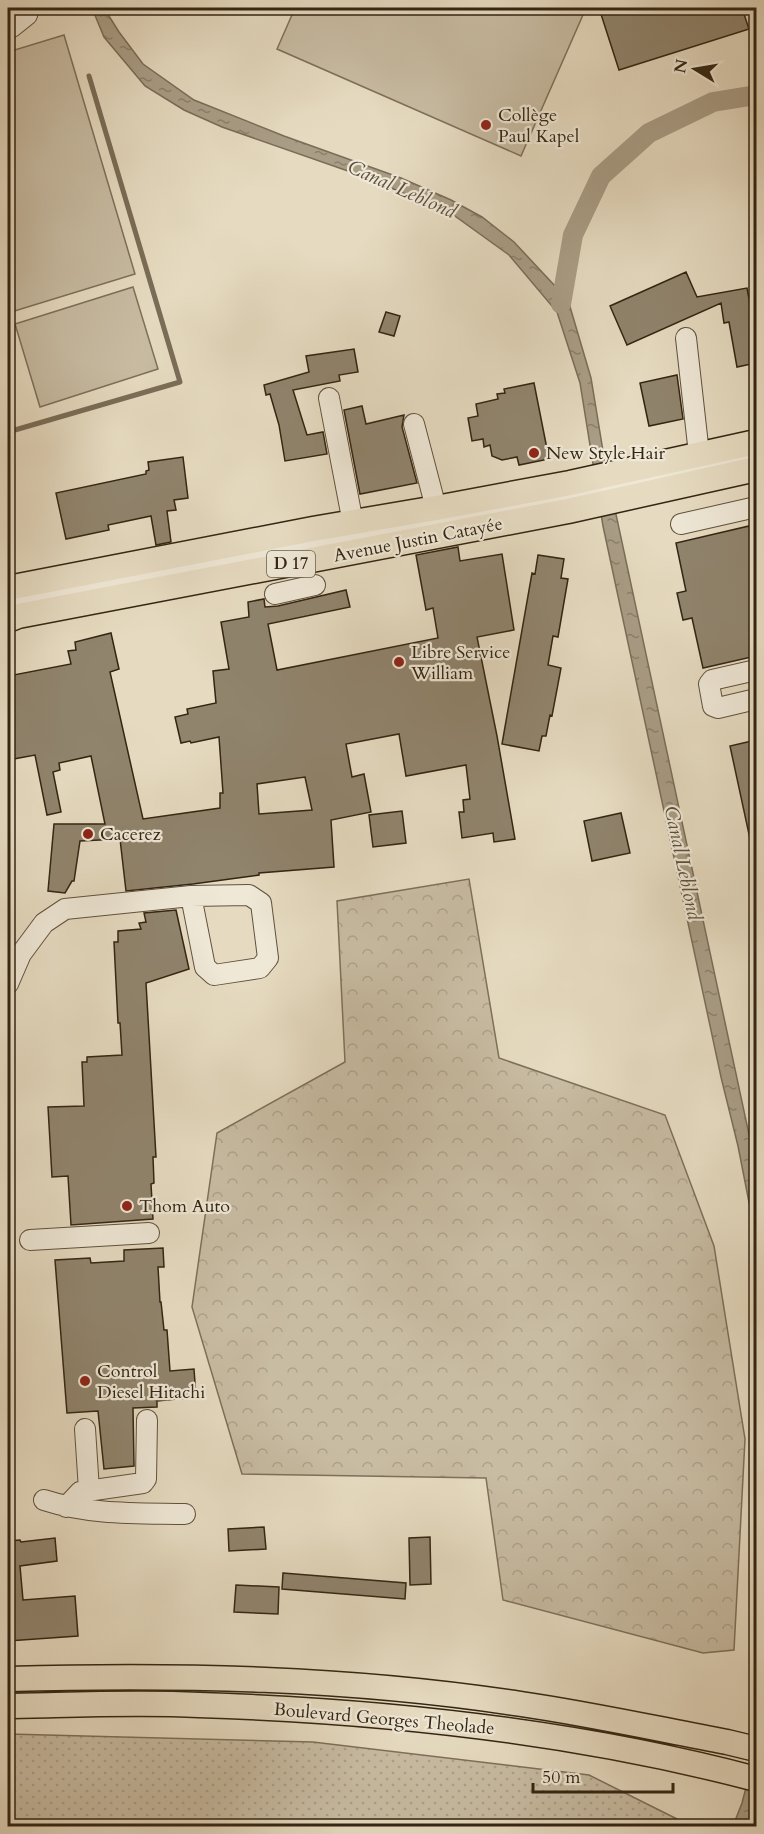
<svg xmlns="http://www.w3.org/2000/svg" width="764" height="1834" viewBox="0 0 764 1834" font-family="Cardo,serif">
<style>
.grass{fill:url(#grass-dots);stroke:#7e705b;stroke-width:1.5}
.forest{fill:url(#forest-crowns);stroke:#7e705b;stroke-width:1.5}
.garden{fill:#c8bca3;stroke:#7e705b;stroke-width:1.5}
.water{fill:url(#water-ripples);stroke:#7a6d58;stroke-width:1.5}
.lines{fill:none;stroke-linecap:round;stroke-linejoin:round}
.stream{stroke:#7a6d58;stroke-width:5}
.canal{stroke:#a99d86;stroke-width:20}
.building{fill:#90846d;stroke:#332513;stroke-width:1.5;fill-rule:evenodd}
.minor-casing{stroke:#60523e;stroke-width:22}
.major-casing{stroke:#332513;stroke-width:27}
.minor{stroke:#efe8d7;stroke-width:20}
.major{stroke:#e6dbc1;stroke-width:24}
.poi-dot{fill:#8f2418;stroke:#efe8d7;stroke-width:2}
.labels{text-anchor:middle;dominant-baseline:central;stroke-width:4.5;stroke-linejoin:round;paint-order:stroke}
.shield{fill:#efe8d7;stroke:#6b604e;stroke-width:1.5}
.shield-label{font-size:16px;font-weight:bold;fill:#332513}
.poi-label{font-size:18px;fill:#332513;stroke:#efe8d7;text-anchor:start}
.street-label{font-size:18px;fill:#332513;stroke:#efe8d7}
.water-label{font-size:20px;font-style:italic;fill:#5c4f3b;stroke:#efe8d7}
</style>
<defs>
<pattern id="grass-dots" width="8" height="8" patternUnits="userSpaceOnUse" patternTransform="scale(1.5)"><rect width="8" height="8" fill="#c8bca3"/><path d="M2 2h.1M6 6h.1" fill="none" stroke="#aca18b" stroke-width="1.8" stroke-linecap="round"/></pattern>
<pattern id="forest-crowns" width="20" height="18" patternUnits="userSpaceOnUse" patternTransform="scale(1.5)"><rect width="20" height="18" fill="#c8bca3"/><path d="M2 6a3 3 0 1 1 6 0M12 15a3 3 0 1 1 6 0" fill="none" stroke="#aca18b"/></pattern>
<pattern id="water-ripples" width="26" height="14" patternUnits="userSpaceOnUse" patternTransform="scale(1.5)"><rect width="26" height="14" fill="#a99d86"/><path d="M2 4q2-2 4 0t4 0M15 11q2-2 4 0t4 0" fill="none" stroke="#8a806c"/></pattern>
</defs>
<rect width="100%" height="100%" fill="#e6dbc1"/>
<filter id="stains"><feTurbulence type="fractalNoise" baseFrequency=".00333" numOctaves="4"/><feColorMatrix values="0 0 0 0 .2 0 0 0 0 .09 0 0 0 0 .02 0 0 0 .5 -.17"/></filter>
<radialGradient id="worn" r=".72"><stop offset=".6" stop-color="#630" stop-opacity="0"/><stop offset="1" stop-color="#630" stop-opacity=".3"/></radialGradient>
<!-- grass -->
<path class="grass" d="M 8,1734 L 313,1742 L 589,1775 L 677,1819 L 675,1826 L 8,1826 Z"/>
<!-- forest -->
<path class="forest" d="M 469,879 L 499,1058 L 665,1115 L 714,1246 L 745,1439 L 734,1650 L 703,1653 L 503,1600 L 486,1478 L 242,1474 L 192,1307 L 217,1133 L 345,1062 L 337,901 Z"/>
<!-- garden -->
<path class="garden" d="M 295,8 L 586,8 L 521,156 L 277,49 Z
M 64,35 L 135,274 L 8,313 L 8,52 Z
M 133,287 L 158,369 L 40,407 L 15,324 Z"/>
<!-- water -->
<path class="water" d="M 92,8 L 104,8 L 119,32 L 143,64 L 194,100 L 284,136 L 401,178 L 451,200 L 482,217 L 514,242 L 568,300 L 591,378 L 605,463 L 756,1167 L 756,1238 L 738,1146 L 721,1077 L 603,526 L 580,383 L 557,312 L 509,255 L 452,214 L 368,178 L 222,127 L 184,110 L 145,86 L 104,37 Z
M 756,1749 L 756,1818 L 752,1826 L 733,1826 L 742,1803 Z"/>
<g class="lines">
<!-- stream -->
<path class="stream" d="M 8,432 L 180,382 L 89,76"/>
<!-- canal -->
<path class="canal" d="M 561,304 L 573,235 L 601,176 L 649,133 L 713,102 L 756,95"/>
</g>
<!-- building -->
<path class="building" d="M 599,8 L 742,8 L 749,29 L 619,70 Z
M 686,272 L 697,297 L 747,288 L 752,315 L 756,314 L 756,363 L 737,367 L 729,322 L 724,323 L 721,303 L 627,345 L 610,306 Z
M 386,312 L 400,316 L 394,336 L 379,332 Z
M 354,349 L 358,372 L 339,375 L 340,381 L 293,390 L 307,435 L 323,432 L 327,454 L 285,461 L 279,425 L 270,394 L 266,395 L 264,385 L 309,372 L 306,356 Z
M 677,375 L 683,419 L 649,426 L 640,383 Z
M 534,383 L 549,459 L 519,465 L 517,457 L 502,460 L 492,456 L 490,445 L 484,447 L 483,439 L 472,441 L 468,418 L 478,416 L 476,404 L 498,399 L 497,394 L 505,393 L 504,389 Z
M 362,406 L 366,424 L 404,415 L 402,427 L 417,483 L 360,494 L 344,410 Z
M 183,457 L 188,498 L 174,500 L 176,510 L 167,511 L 171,542 L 156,545 L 151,516 L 108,525 L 109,530 L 66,539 L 56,493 L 146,474 L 146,471 L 149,470 L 148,462 Z
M 749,526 L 756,560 L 756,656 L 703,668 L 692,618 L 683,620 L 677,593 L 686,591 L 676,543 Z
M 458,547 L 460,561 L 502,554 L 514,630 L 477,637 L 497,736 L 515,839 L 494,842 L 493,833 L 462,838 L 459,812 L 464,812 L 463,800 L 470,799 L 466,765 L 406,776 L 399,734 L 346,744 L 352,777 L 364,774 L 371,812 L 331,820 L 334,867 L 259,873 L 259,875 L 193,884 L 126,891 L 120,839 L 80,841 L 74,881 L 72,881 L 65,893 L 48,891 L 54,824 L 105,824 L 91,756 L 59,763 L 60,770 L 53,772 L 61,812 L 47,815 L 35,755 L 8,760 L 8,676 L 71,664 L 68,651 L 76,650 L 75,642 L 111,633 L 119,669 L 110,672 L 143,819 L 220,808 L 220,793 L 223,793 L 219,737 L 191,743 L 190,741 L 181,743 L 175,717 L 188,714 L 187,709 L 216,703 L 213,671 L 229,669 L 221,622 L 249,617 L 248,602 L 264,599 L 265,607 L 278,606 L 346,590 L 350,607 L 268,624 L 277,670 L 438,638 L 433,608 L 426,610 L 416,555 ZM 305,777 L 312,810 L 259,814 L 257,784 Z
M 538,555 L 564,559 L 561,578 L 568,579 L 558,637 L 553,636 L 548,665 L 561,668 L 552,716 L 550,715 L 546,736 L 542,736 L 539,751 L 502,744 L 532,573 L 535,574 Z
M 756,740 L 756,838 L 750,839 L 730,746 Z
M 402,811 L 406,843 L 373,847 L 369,815 Z
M 621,813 L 630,853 L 592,861 L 584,821 Z
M 176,910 L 189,969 L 146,983 L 156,1157 L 153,1157 L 154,1183 L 151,1184 L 153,1219 L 71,1225 L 68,1176 L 52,1177 L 48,1107 L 84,1106 L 82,1062 L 87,1062 L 87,1057 L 122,1055 L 120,1023 L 118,1023 L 114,942 L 118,942 L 118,931 L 141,929 L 139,923 L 146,922 L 144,913 Z
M 163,1248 L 164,1267 L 158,1267 L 160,1302 L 161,1302 L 164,1330 L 167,1330 L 170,1371 L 194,1369 L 196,1397 L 157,1401 L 157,1407 L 133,1408 L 134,1466 L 104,1469 L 98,1411 L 67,1413 L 55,1260 L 90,1258 L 91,1263 L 124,1261 L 124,1250 Z
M 264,1527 L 266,1549 L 229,1551 L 228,1529 Z
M 430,1537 L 431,1584 L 410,1585 L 409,1538 Z
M 55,1538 L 57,1561 L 20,1566 L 23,1600 L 75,1596 L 78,1636 L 8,1641 L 8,1541 L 20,1540 L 21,1542 Z
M 283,1573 L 406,1583 L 405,1599 L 282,1589 Z
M 236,1585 L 279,1587 L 278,1614 L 234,1612 Z"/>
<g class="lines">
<defs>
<path id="minor" d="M 8,28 L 12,27 L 27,15 L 29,8
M 686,338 L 699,454
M 329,398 L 353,523
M 414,424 L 436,508
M 681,524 L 756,507
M 275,594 L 315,585
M 8,603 L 474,517 L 756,455
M 756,670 L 712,680 L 709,684 L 713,706 L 718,708 L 756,699
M 8,984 L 21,954 L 44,923 L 65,909 L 191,896 L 249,895 L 261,903 L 268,958 L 260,968 L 214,975 L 205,967 L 191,896
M 30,1240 L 149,1233
M 85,1429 L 89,1490
M 44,1500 C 90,1515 137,1513 185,1514
M 66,1507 L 80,1492 L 143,1483 L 146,1479 L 147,1420"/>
<path id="major" d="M 8,588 L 313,529 L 436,508 L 570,483 L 756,442
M 8,620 L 18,616 L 568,511 L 756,469
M 8,1679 C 179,1674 351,1678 521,1704 C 590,1714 658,1729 727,1742 L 756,1749
M 8,1706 C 71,1705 135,1702 199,1705 C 386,1711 575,1731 756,1779"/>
</defs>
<!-- minor casing -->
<use href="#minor" class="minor-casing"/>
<!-- major casing -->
<use href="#major" class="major-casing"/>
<!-- minor -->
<use href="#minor" class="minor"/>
<!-- major -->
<use href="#major" class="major"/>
</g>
<!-- markers -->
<g class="poi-dot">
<circle cx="486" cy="125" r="6"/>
<circle cx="534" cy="453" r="6"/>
<circle cx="399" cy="662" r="6"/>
<circle cx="88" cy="834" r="6"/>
<circle cx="127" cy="1206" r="6"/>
<circle cx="85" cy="1381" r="6"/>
</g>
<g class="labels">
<!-- shield labels -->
<rect class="shield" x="267" y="551" width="48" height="26" rx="4.5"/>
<g class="shield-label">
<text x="291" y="564">D 17</text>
</g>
<!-- poi labels -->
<g class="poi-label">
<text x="498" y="115">Collège<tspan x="498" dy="21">Paul Kapel</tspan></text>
<text x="546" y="453">New Style Hair</text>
<text x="411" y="652">Libre Service<tspan x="411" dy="21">William</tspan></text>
<text x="100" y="834">Cacerez</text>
<text x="139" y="1206">Thom Auto</text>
<text x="97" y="1371">Control<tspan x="97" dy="21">Diesel Hitachi</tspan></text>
</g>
<!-- street labels -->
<g class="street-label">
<text transform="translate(418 540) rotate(-11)">Avenue Justin Catayée</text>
<text transform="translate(384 1719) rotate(5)">Boulevard Georges Theolade</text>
</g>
<!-- water labels -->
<g class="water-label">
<text transform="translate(402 189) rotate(24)">Canal Leblond</text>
<text transform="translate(683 863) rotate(78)">Canal Leblond</text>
</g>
</g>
<!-- margin -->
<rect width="764" height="1834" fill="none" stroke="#e6dbc1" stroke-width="30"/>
<rect x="9" y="9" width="746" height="1816" fill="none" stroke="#332513" stroke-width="3"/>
<rect x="15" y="15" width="734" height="1804" fill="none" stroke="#332513" stroke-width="1.5"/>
<!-- north arrow -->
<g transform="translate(695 69) rotate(281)" stroke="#efe8d7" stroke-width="4.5" paint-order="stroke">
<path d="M0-4.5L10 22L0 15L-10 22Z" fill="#332513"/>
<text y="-9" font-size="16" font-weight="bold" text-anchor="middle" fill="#332513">N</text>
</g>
<!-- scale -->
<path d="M533 1783v9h140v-9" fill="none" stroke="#332513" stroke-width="3"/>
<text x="542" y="1783" font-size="18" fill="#332513" stroke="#efe8d7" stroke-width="4.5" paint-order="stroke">50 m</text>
<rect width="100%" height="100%" filter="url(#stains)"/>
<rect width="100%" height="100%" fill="url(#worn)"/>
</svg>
